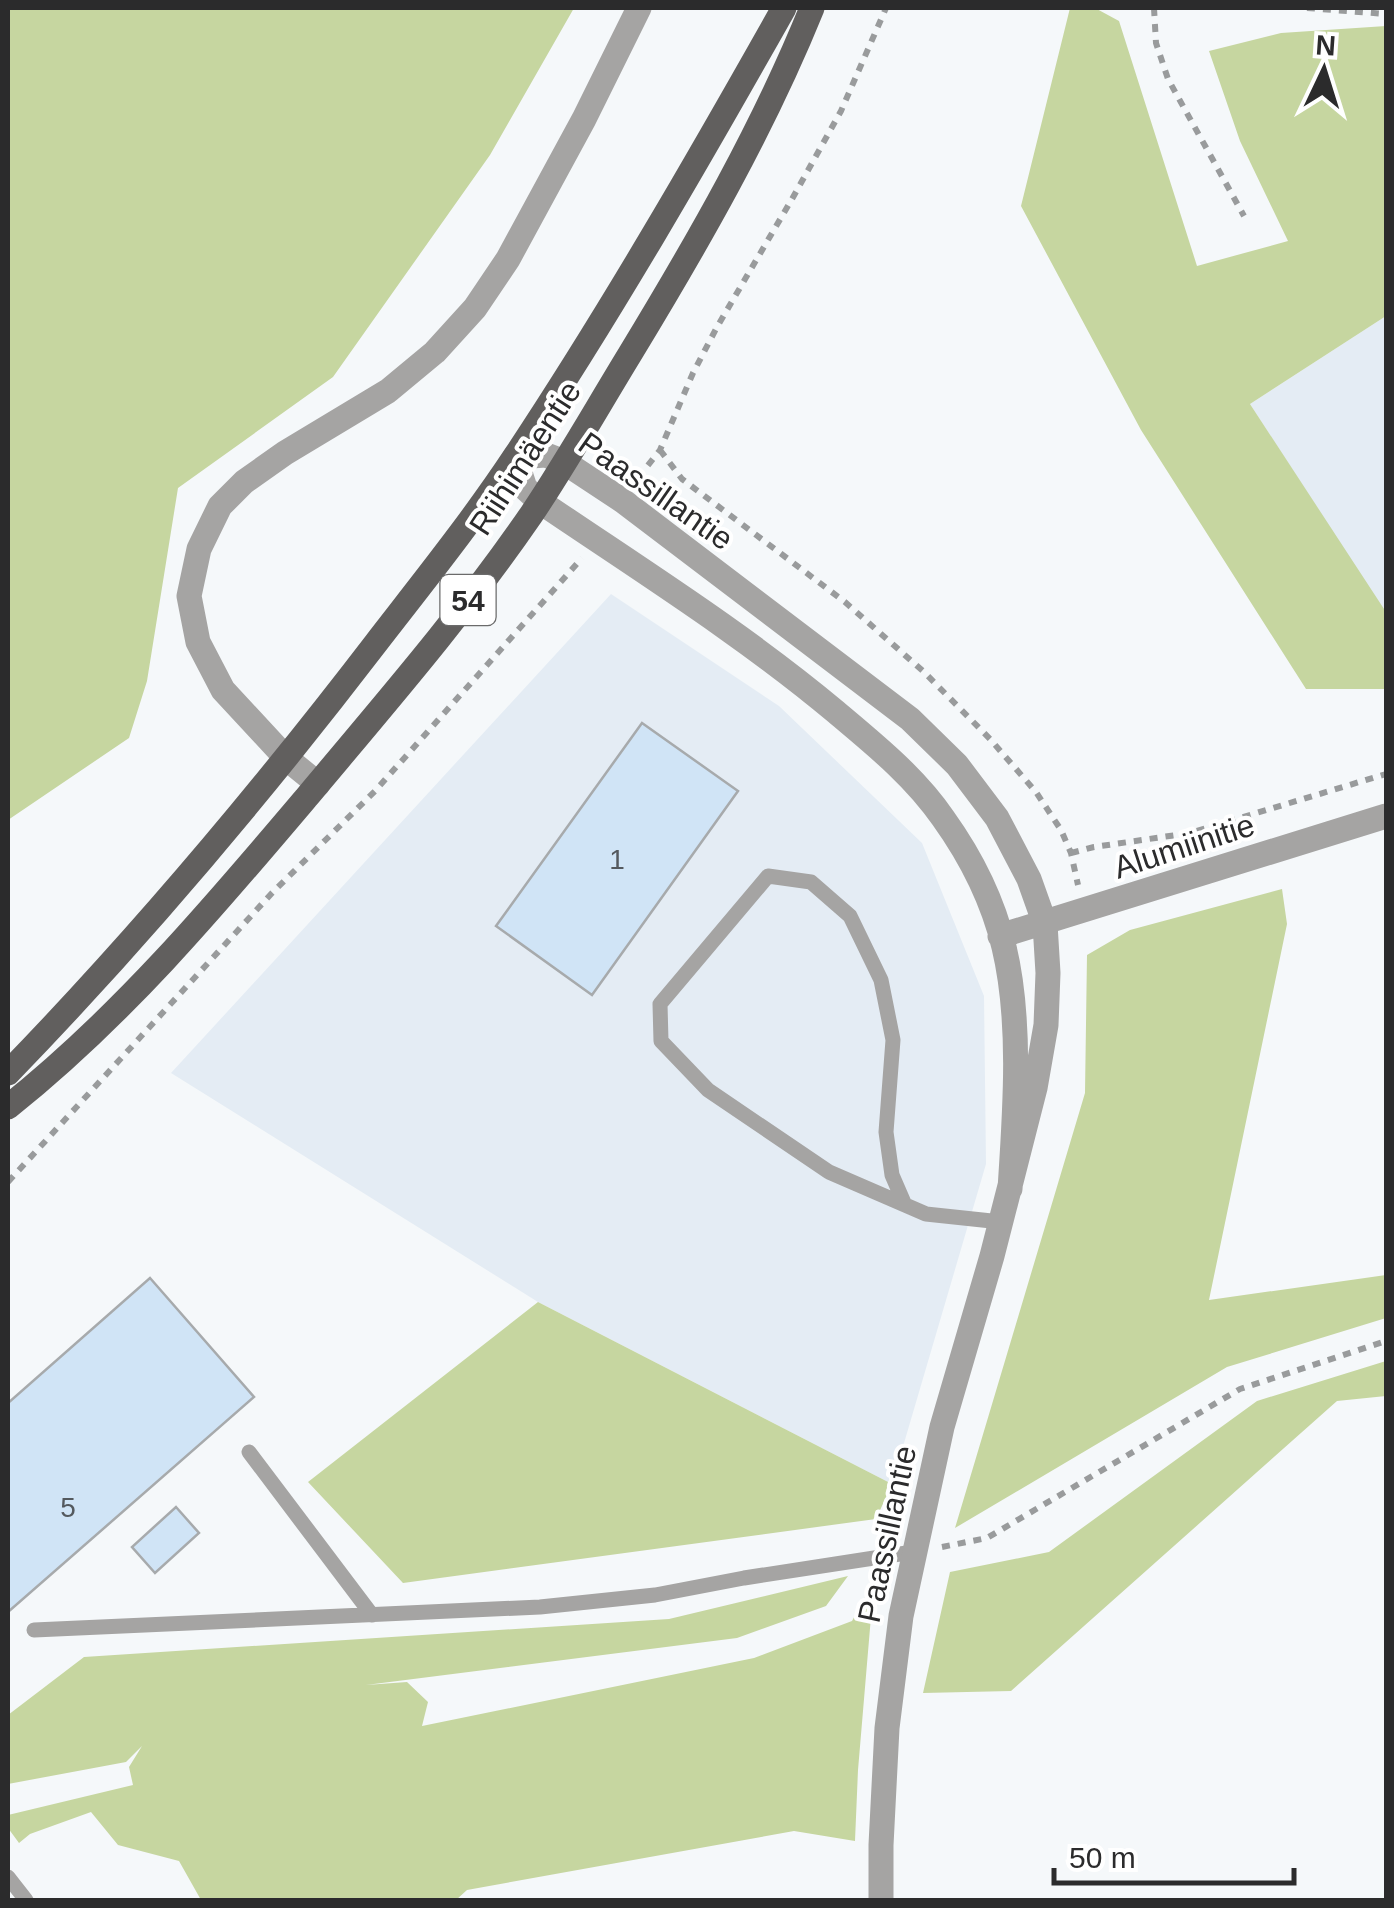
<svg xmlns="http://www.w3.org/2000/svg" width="1394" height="1908" viewBox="0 0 1394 1908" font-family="Arial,sans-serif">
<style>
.built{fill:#e4ecf4}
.green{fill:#c6d6a0}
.building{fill:#d0e4f6;stroke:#a7aaac;stroke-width:2.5}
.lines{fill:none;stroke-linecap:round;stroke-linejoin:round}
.path{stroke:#999b9c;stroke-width:6;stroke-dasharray:8 8;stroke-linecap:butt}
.service{stroke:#a5a4a3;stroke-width:15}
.minor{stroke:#a5a4a3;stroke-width:25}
.primary{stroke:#615f5e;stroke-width:25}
.labels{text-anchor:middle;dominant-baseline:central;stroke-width:8;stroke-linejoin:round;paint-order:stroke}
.number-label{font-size:28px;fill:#54595e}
.shield{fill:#fff;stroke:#6b6b6b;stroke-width:2.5}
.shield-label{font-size:30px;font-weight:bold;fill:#2b2b2c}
.street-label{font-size:32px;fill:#2b2b2c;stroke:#fff}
</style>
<rect width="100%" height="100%" fill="#f5f8fa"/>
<!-- built -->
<path class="built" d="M 1386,316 L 1386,612 L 1385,613 L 1250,404 Z
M 611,594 L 779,706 L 922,843 L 984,996 L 986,1164 L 892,1484 L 538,1302 L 171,1073 Z"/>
<!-- green -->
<path class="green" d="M 8,8 L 574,8 L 490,155 L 333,377 L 178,488 L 147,681 L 129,738 L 8,820 Z
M 1070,8 L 1095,8 L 1119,21 L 1197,266 L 1288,241 L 1240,141 L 1209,51 L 1281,33 L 1386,26 L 1386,316 L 1250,404 L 1386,612 L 1386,689 L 1306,689 L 1141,430 L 1021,206 Z
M 1282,889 L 1287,924 L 1209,1300 L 1386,1275 L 1386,1318 L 1227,1367 L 955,1528 L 1085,1093 L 1087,955 L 1130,930 Z
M 538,1302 L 892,1484 L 876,1519 L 403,1583 L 308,1482 Z
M 1386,1361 L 1386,1396 L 1337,1401 L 1011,1691 L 923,1693 L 950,1572 L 1049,1552 L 1257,1401 Z
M 848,1576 L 826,1606 L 737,1638 L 366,1685 L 407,1682 L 428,1702 L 422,1726 L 754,1658 L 852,1621 L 874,1581 L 858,1770 L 855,1841 L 794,1831 L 467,1890 L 456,1900 L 201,1900 L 179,1861 L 118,1845 L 91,1812 L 30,1834 L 19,1843 L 8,1828 L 8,1815 L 133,1785 L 129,1767 L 142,1746 L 126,1762 L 8,1784 L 8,1715 L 84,1657 L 669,1619 Z"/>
<!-- building -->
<path class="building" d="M 642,723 L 738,791 L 592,995 L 496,926 Z
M 150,1278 L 254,1397 L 8,1612 L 8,1403 Z
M 176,1507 L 199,1533 L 155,1573 L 132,1547 Z"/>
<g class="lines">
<!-- path -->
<path class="path" d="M 1154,8 L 1156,43 L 1168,79 L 1244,216
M 1307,8 L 1386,14
M 660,450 L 682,479 L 845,602 L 924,672 L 990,739 L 1036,792 L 1061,830 L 1071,853 L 1078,885
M 638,478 L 660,450 L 693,373 L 717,327 L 792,199 L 841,111 L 886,8
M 1071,853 L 1094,847 L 1190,833 L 1386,774
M 8,1182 L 272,893 L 375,791 L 582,558
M 942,1547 L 987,1538 L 1240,1389 L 1386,1341"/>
<!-- service -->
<path class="service" d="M 905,1205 L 892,1175 L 886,1132 L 893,1040 L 881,980 L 850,916 L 811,882 L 768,876 L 660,1004 L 661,1041 L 708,1090 L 829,1172 L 926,1214 L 1001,1222
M 249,1452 L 372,1615
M 34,1630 L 540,1607 L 655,1595 L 744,1578 L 913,1552
M 8,1877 L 26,1900"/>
<!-- minor -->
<path class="minor" d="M 318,784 L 286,758 L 223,690 L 198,642 L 189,596 L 199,549 L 220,506 L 244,482 L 285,453 L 388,391 L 435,352 L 475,308 L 508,259 L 584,119 L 639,8
M 1000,936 L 1386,816
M 881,1900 L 881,1845 L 887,1728 L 901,1616 L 942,1427 L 992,1256 L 1035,1088 L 1046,1025 L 1048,973 L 1045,924 L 1029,879 L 997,818 L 957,765 L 910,719 L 623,501 L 564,462 L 546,455 L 515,457 L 525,488 L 539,501 C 639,569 743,634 836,712 C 874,744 914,776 943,818 C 971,857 993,901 1004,947 C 1022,1022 1015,1113 1010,1189"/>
<!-- primary -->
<path class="primary" d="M 8,1073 C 139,938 261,793 376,643 C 424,581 473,520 516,455 C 612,310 699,159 784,8
M 8,1107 C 121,1017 213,908 306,798 C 383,706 463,614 531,515 C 566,463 597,408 630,354 C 698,242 763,129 812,8"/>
</g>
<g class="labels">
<!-- number labels -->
<g class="number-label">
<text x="617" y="859">1</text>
<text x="68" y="1507">5</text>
</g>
<!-- shield labels -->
<rect class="shield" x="440.5" y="575" width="55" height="50" rx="8"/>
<g class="shield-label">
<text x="468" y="600">54</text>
</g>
<!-- street labels -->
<g class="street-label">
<text transform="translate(525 458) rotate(-57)">Riihimäentie</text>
<text transform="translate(656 491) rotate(35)">Paassillantie</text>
<text transform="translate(1184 846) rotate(-18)">Alumiinitie</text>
<text transform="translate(887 1534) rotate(-78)">Paassillantie</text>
</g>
</g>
<!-- border -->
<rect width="1394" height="1908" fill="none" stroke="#2b2b2c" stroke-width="20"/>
<!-- north arrow -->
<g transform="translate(1324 70) rotate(4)" stroke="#ffffff" stroke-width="8" paint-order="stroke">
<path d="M0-8L18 38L0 25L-18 38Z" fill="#2b2b2c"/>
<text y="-15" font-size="28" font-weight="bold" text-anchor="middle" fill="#2b2b2c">N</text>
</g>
<!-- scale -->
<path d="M1054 1868v15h240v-15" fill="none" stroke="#2b2b2c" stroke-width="5"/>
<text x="1069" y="1868" font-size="30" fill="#2b2b2c" stroke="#ffffff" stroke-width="8" paint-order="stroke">50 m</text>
</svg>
